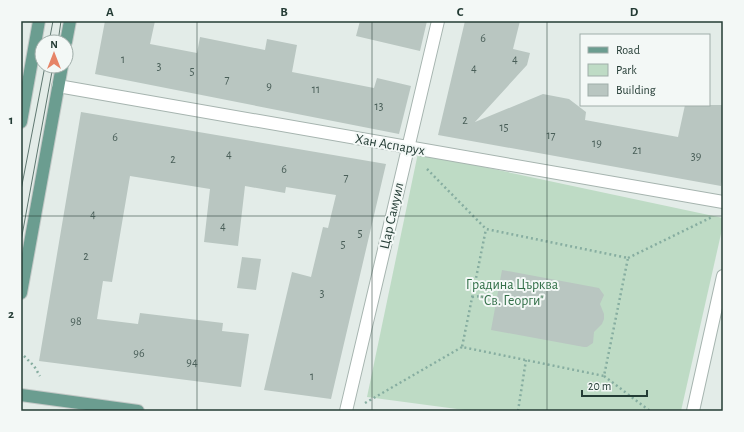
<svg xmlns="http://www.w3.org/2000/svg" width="744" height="432" viewBox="0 0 744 432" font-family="'Alegreya Sans',sans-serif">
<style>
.green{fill:#bedbc5}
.building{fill:#b9c6c1}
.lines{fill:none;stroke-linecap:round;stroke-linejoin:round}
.minor-casing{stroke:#a6b4af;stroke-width:14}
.major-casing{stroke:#c2c8c6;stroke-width:14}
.path{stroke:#86ada0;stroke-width:2.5;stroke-dasharray:2 3;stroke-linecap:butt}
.minor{stroke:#fff;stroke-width:12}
.major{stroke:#6b9d90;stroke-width:12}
.tram{stroke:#5f7770;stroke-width:1}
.grid{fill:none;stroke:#243c35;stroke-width:1;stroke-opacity:0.55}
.labels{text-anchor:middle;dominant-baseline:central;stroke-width:4;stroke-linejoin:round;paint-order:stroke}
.number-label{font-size:12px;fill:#495e58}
.street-label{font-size:14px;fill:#243c35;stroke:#f3f8f6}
.park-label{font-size:14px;fill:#326f48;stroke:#f3f8f6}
.neatline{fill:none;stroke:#243c35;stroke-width:1.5}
.grid-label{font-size:13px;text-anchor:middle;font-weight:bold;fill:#243c35}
</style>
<rect width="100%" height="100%" fill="#e3ece8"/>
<!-- green -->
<path class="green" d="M 418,153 L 723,218 L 723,225 L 681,411 L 472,411 L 367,397 Z"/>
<!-- building -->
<path class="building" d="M 105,21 L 155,21 L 150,44 L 197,53 L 200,37 L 265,50 L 267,39 L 297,45 L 292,72 L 374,88 L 377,78 L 411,86 L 399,134 L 95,74 Z
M 360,21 L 427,21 L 420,51 L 356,36 Z
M 465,21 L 520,21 L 513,49 L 530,53 L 527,65 L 475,122 L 543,94 L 569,99 L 586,112 L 585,120 L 678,137 L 685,105 L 723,105 L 723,176 L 721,186 L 438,135 Z
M 81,112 L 386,164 L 331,399 L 264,390 L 292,272 L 311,277 L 323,227 L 328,228 L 336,195 L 286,187 L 285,193 L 245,186 L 238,246 L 204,242 L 210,189 L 130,176 L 112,282 L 103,281 L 97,319 L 138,324 L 140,313 L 223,323 L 222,331 L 249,334 L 241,387 L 39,361 Z
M 242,257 L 261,259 L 256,290 L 237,288 Z
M 502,270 L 599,288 L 604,295 L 600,304 L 604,314 L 604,319 L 602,324 L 594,332 L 593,343 L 587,347 L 584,347 L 491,330 Z"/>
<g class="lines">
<defs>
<path id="minor" d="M 58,86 L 723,202
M 346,411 L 438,21
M 693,411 L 723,276"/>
<path id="major" d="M 66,42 L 70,21
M 21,122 L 39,21
M 21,293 L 62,66
M 21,395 L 138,411"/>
</defs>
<!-- minor casing -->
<use href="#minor" class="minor-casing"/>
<!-- major casing -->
<use href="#major" class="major-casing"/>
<!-- path -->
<path class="path" d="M 427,169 L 486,229 L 628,258 L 604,376 L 462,347 L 486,229
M 628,258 L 712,217
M 472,297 L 483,296 L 497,298
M 24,356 L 34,366 L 40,376
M 604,376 L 650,411
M 365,403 L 462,347
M 518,411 L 526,360"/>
<!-- minor -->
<use href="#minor" class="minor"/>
<!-- major -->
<use href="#major" class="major"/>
<!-- tram -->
<path class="tram" d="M 49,42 L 53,21
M 58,42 L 61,21
M 21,190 L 45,66
M 21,241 L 53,66"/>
</g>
<!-- grid -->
<path class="grid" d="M 197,21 L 197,411M 372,21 L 372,411M 547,21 L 547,411M 21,216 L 723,216"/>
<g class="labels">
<!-- number labels -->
<g class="number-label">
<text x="483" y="38">6</text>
<text x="123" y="59">1</text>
<text x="515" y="59">4</text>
<text x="159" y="66">3</text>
<text x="474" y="68">4</text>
<text x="192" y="71">5</text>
<text x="227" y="79">7</text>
<text x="269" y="86">9</text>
<text x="316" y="89">11</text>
<text x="379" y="106">13</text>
<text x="465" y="120">2</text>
<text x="504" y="127">15</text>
<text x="551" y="135">17</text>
<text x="115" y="137">6</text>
<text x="597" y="143">19</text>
<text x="637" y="150">21</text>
<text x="229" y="154">4</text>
<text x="696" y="156">39</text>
<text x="173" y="159">2</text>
<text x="284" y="169">6</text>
<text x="346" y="177">7</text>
<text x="93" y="214">4</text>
<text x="223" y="226">4</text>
<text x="360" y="233">5</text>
<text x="343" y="244">5</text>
<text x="86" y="256">2</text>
<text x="322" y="293">3</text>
<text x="76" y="321">98</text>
<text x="139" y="353">96</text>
<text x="192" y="362">94</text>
<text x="312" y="376">1</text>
</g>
<!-- street labels -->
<g class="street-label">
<text transform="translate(390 145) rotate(10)">Хан Аспарух</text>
<text transform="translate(392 216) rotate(-77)">Цар Самуил</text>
</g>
<!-- park labels -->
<g class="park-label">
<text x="512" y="285">Градина Църква<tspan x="512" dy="16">"Св. Георги"</tspan></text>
</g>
</g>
<!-- border -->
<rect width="744" height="432" fill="none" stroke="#f3f8f6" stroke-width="44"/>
<!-- legend -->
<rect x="580" y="34" width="130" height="72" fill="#f3f8f6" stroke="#a0ada9"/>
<rect x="588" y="47" width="20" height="6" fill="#6b9d90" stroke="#a0ada9"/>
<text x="616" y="54" font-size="12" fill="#243c35">Road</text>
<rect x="588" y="64" width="20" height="12" fill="#bedbc5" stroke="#a0ada9"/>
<text x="616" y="74" font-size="12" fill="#243c35">Park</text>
<rect x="588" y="84" width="20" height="12" fill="#b9c6c1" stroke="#a0ada9"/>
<text x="616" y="94" font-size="12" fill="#243c35">Building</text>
<!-- north arrow -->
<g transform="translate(54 54)"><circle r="19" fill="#f3f8f6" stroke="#a0ada9"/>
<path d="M0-3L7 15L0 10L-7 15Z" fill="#e68467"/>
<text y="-6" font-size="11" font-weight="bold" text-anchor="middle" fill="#243c35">N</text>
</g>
<!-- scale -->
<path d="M582 390v6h65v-6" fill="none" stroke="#243c35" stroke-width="2"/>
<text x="588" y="390" font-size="12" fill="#243c35" stroke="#f3f8f6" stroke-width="3" paint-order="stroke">20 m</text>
<rect x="22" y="22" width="700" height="388" class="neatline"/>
<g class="grid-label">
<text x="110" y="16">A</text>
<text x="284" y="16">B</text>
<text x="460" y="16">C</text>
<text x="634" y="16">D</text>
<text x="11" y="124">1</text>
<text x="11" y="318">2</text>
</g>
</svg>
